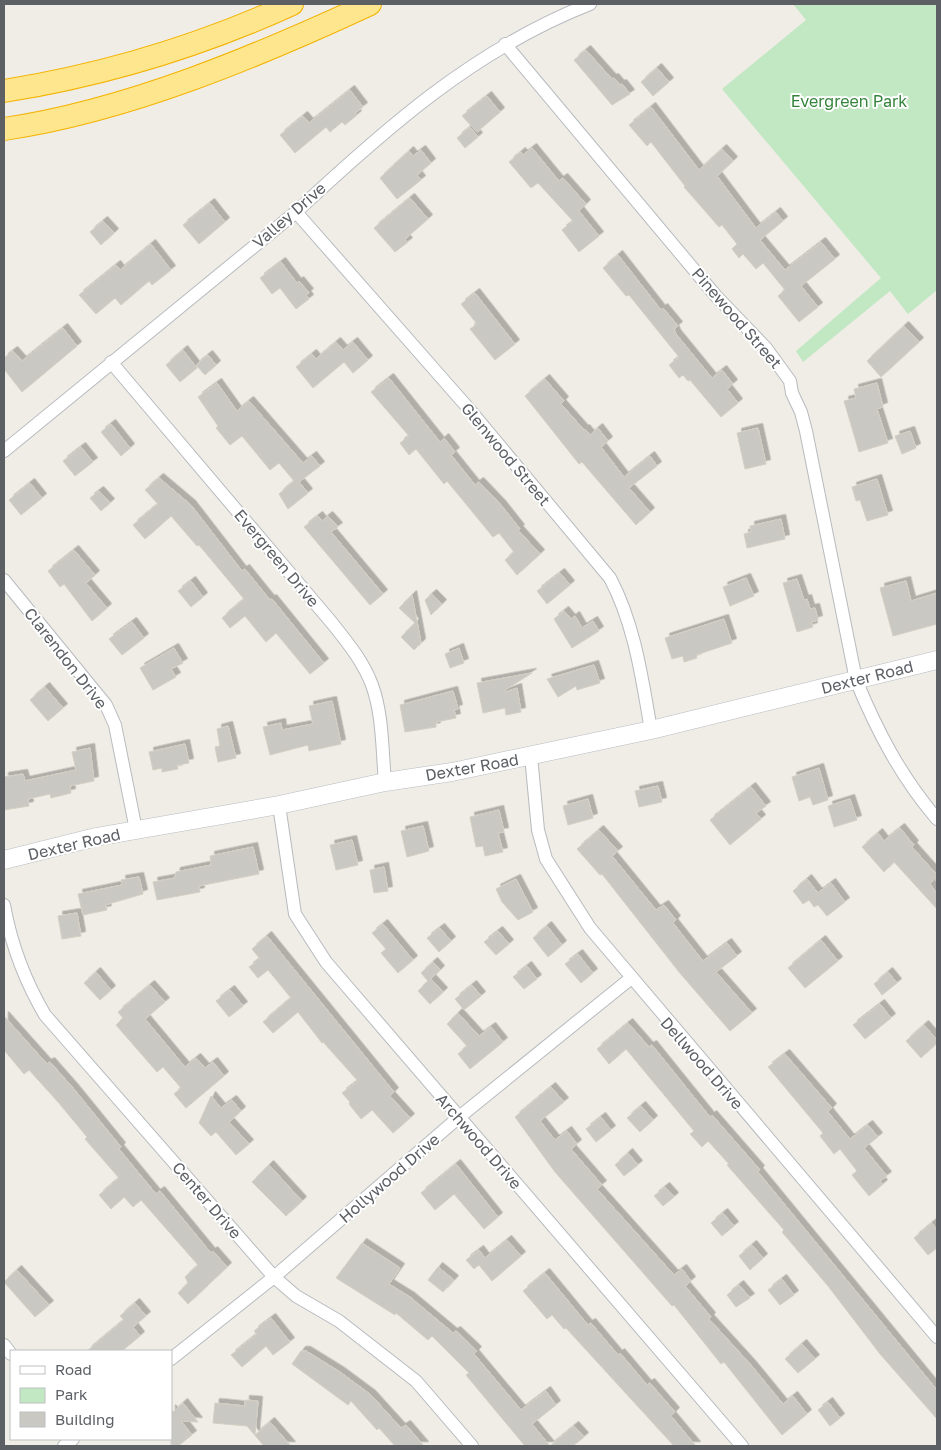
<svg xmlns="http://www.w3.org/2000/svg" width="941" height="1450" viewBox="0 0 941 1450" font-family="'Golos Text',sans-serif">
<style>
.green{fill:#c1e7c3}
.building{fill:#cac8c2;stroke:#d4cfc3;filter:url(#shadow)}
.lines{fill:none;stroke-linecap:round;stroke-linejoin:round}
.minor-casing{stroke:#b7babf;stroke-width:14}
.secondary-casing{stroke:#b8bbc1;stroke-width:19}
.motorway-casing{stroke:#f4b200;stroke-width:24}
.minor{stroke:#fff;stroke-width:12}
.secondary{stroke:#fff;stroke-width:18}
.motorway{stroke:#fde68d;stroke-width:22}
.labels{text-anchor:middle;dominant-baseline:central;stroke-width:4;stroke-linejoin:round;paint-order:stroke}
.park-label{font-size:16px;fill:#34843c;stroke:#fff}
.street-label{font-size:16px;fill:#5c6065;stroke:#fff}
</style>
<defs>
<filter id="shadow"><feDropShadow dx="4.5" dy="-4.5" stdDeviation="0" flood-color="#0004"/></filter>
</defs>
<rect width="100%" height="100%" fill="#efede5"/>
<!-- green -->
<path class="green" d="M 793,4 L 937,4 L 937,290 L 908,314 L 890,291 L 803,362 L 796,351 L 881,278 L 722,89 L 806,20 Z"/>
<!-- building -->
<path class="building" d="M 586,50 L 612,79 L 614,78 L 620,85 L 622,84 L 630,94 L 612,105 L 574,60 Z
M 657,68 L 669,82 L 653,96 L 641,82 Z
M 350,90 L 363,107 L 355,113 L 357,115 L 345,125 L 342,122 L 330,132 L 326,127 L 295,153 L 280,135 L 303,116 L 309,123 Z
M 487,96 L 500,112 L 477,132 L 462,116 Z
M 651,107 L 699,170 L 722,149 L 733,161 L 717,176 L 756,228 L 776,212 L 783,221 L 760,240 L 785,270 L 821,242 L 835,259 L 801,286 L 818,307 L 799,322 L 778,296 L 785,290 L 763,263 L 756,269 L 743,254 L 739,258 L 732,249 L 737,244 L 722,225 L 719,227 L 684,187 L 685,186 L 651,142 L 647,146 L 629,125 Z
M 470,127 L 478,137 L 465,148 L 457,138 Z
M 532,148 L 559,181 L 563,178 L 586,204 L 579,211 L 599,236 L 579,252 L 562,230 L 573,221 L 538,183 L 531,188 L 509,162 L 521,152 L 523,155 Z
M 421,150 L 431,163 L 417,175 L 421,180 L 397,199 L 380,178 L 409,151 L 413,156 Z
M 410,198 L 428,219 L 405,239 L 408,242 L 395,252 L 374,228 Z
M 210,203 L 225,222 L 199,244 L 183,225 Z
M 103,221 L 114,233 L 101,245 L 90,232 Z
M 151,244 L 171,270 L 152,285 L 149,281 L 121,305 L 115,298 L 96,314 L 79,295 L 116,265 L 120,270 Z
M 618,255 L 661,310 L 663,308 L 678,326 L 674,329 L 676,334 L 712,378 L 722,370 L 733,384 L 727,389 L 738,403 L 721,417 L 690,380 L 688,381 L 683,375 L 679,378 L 669,365 L 679,357 L 629,295 L 626,296 L 603,268 Z
M 281,262 L 297,283 L 299,281 L 309,293 L 306,295 L 309,299 L 296,309 L 280,288 L 272,294 L 260,278 Z
M 475,293 L 515,344 L 495,360 L 470,329 L 477,324 L 461,304 Z
M 904,326 L 919,342 L 881,377 L 867,361 Z
M 63,328 L 77,346 L 22,392 L 4,369 L 4,358 L 13,351 L 22,361 Z
M 336,342 L 343,350 L 353,342 L 368,360 L 353,373 L 344,362 L 313,388 L 296,367 L 312,354 L 316,359 Z
M 183,350 L 197,368 L 180,382 L 166,365 Z
M 208,355 L 216,365 L 205,375 L 196,365 Z
M 389,378 L 440,442 L 444,438 L 455,452 L 451,455 L 475,485 L 479,482 L 501,505 L 520,529 L 518,530 L 540,554 L 517,575 L 505,560 L 514,552 L 499,533 L 493,537 L 447,481 L 444,484 L 416,449 L 409,455 L 400,443 L 409,436 L 371,392 Z
M 545,379 L 564,401 L 561,404 L 584,430 L 585,429 L 590,435 L 598,428 L 608,441 L 601,447 L 624,477 L 650,456 L 657,466 L 629,488 L 650,512 L 636,525 L 582,462 L 579,464 L 525,396 Z
M 217,383 L 237,411 L 249,401 L 303,463 L 312,456 L 320,466 L 299,482 L 308,493 L 288,509 L 279,494 L 294,481 L 279,463 L 270,470 L 242,436 L 230,445 L 216,428 L 218,426 L 198,397 Z
M 877,383 L 883,407 L 877,409 L 888,443 L 859,452 L 844,401 L 856,398 L 854,389 Z
M 111,424 L 130,448 L 121,456 L 101,432 Z
M 758,428 L 766,464 L 745,469 L 737,433 Z
M 910,431 L 916,448 L 902,454 L 895,436 Z
M 81,447 L 93,462 L 75,476 L 63,461 Z
M 159,478 L 191,505 L 242,571 L 245,569 L 270,600 L 272,599 L 324,663 L 310,674 L 276,633 L 266,642 L 245,616 L 230,628 L 222,618 L 244,599 L 199,545 L 197,546 L 171,516 L 145,539 L 133,525 L 158,504 L 145,490 Z
M 877,479 L 888,515 L 867,521 L 860,500 L 856,501 L 852,487 Z
M 30,483 L 42,498 L 21,515 L 9,500 Z
M 99,491 L 110,503 L 101,511 L 90,498 Z
M 318,516 L 322,521 L 328,516 L 338,527 L 331,532 L 383,594 L 370,605 L 304,527 Z
M 781,519 L 785,539 L 747,548 L 744,534 L 751,532 L 750,526 Z
M 74,550 L 95,575 L 86,583 L 107,608 L 92,621 L 64,584 L 60,587 L 48,571 Z
M 560,573 L 570,585 L 547,604 L 537,591 Z
M 746,578 L 754,596 L 730,606 L 723,587 Z
M 797,579 L 804,600 L 807,599 L 810,609 L 815,608 L 818,620 L 811,622 L 813,627 L 797,632 L 783,583 Z
M 191,581 L 203,597 L 191,607 L 178,591 Z
M 906,581 L 911,601 L 937,593 L 937,624 L 893,636 L 880,588 Z
M 432,594 L 442,604 L 431,615 L 425,600 Z
M 412,595 L 421,643 L 414,650 L 401,637 L 415,623 L 399,608 Z
M 564,611 L 571,619 L 575,616 L 582,628 L 593,621 L 599,631 L 572,648 L 554,619 Z
M 724,619 L 732,643 L 696,655 L 697,658 L 684,662 L 683,656 L 672,659 L 665,638 Z
M 132,622 L 144,638 L 122,655 L 109,639 Z
M 174,648 L 183,663 L 171,669 L 176,677 L 153,690 L 140,668 Z
M 459,648 L 464,663 L 450,668 L 445,654 Z
M 594,665 L 600,683 L 577,690 L 576,686 L 558,697 L 547,679 Z
M 532,673 L 505,690 L 506,692 L 517,688 L 521,712 L 506,715 L 505,708 L 483,713 L 477,683 Z
M 45,687 L 63,708 L 48,721 L 30,700 Z
M 453,691 L 458,709 L 454,710 L 456,718 L 436,722 L 436,727 L 405,732 L 400,705 Z
M 332,701 L 341,744 L 309,751 L 308,745 L 270,755 L 263,727 L 281,723 L 282,730 L 313,724 L 309,706 Z
M 228,726 L 236,758 L 218,762 L 215,747 L 220,746 L 217,729 Z
M 185,744 L 189,763 L 177,765 L 178,769 L 162,772 L 162,768 L 153,770 L 149,752 Z
M 90,748 L 94,781 L 70,786 L 71,793 L 51,798 L 50,794 L 28,799 L 29,806 L 4,810 L 4,777 L 23,774 L 25,781 L 76,770 L 72,752 Z
M 819,768 L 828,800 L 813,805 L 810,797 L 799,801 L 792,777 Z
M 658,786 L 662,802 L 639,807 L 635,791 Z
M 751,787 L 766,806 L 756,813 L 761,819 L 730,845 L 710,820 Z
M 588,799 L 593,818 L 568,825 L 563,806 Z
M 850,799 L 857,820 L 834,827 L 828,806 Z
M 499,810 L 504,832 L 498,833 L 503,852 L 485,856 L 483,846 L 476,847 L 470,817 Z
M 423,826 L 429,851 L 407,857 L 401,831 Z
M 900,828 L 914,845 L 912,847 L 937,875 L 930,884 L 937,894 L 937,909 L 894,862 L 884,872 L 862,847 L 878,833 L 884,841 Z
M 599,830 L 618,851 L 612,856 L 656,910 L 664,905 L 676,920 L 673,923 L 703,961 L 727,943 L 737,956 L 716,972 L 752,1013 L 730,1031 L 679,972 L 602,874 L 600,875 L 577,849 Z
M 352,840 L 358,865 L 336,870 L 330,845 Z
M 253,847 L 259,874 L 199,886 L 200,892 L 157,900 L 153,882 L 175,878 L 176,872 L 211,865 L 210,856 Z
M 384,867 L 388,891 L 374,893 L 370,870 Z
M 139,877 L 143,894 L 105,905 L 107,910 L 83,915 L 78,894 L 122,885 L 121,880 Z
M 516,879 L 533,912 L 518,920 L 502,902 L 496,889 Z
M 807,879 L 818,893 L 831,883 L 845,902 L 827,916 L 818,905 L 814,907 L 809,900 L 803,904 L 793,891 Z
M 77,913 L 81,936 L 62,939 L 58,916 Z
M 383,924 L 413,960 L 398,973 L 381,953 L 386,949 L 372,933 Z
M 547,926 L 562,945 L 548,957 L 533,938 Z
M 440,928 L 451,941 L 439,952 L 427,938 Z
M 498,931 L 509,944 L 496,955 L 484,942 Z
M 267,936 L 394,1092 L 390,1096 L 410,1118 L 393,1133 L 372,1110 L 361,1119 L 349,1104 L 350,1102 L 342,1093 L 358,1081 L 323,1042 L 322,1043 L 298,1012 L 273,1033 L 263,1022 L 291,998 L 268,970 L 258,978 L 249,967 L 260,959 L 252,949 Z
M 821,940 L 838,961 L 805,988 L 788,968 Z
M 578,954 L 593,973 L 581,983 L 565,964 Z
M 433,962 L 440,970 L 431,979 L 443,992 L 430,1004 L 418,991 L 428,981 L 421,973 Z
M 527,966 L 537,979 L 524,989 L 513,977 Z
M 96,972 L 111,990 L 100,1000 L 84,983 Z
M 888,972 L 897,983 L 882,995 L 874,984 Z
M 150,985 L 165,1002 L 145,1019 L 185,1067 L 196,1058 L 205,1068 L 213,1062 L 224,1076 L 186,1108 L 174,1094 L 181,1088 L 163,1067 L 157,1072 L 116,1025 L 123,1018 L 118,1012 Z
M 472,985 L 481,996 L 464,1010 L 455,999 Z
M 230,990 L 243,1006 L 229,1017 L 216,1001 Z
M 880,1004 L 891,1018 L 865,1039 L 853,1025 Z
M 458,1013 L 479,1036 L 491,1027 L 503,1042 L 470,1069 L 458,1054 L 467,1046 L 447,1024 Z
M 4,1016 L 47,1064 L 50,1062 L 73,1088 L 121,1147 L 119,1149 L 156,1194 L 160,1191 L 211,1253 L 213,1251 L 227,1267 L 188,1304 L 178,1293 L 188,1283 L 185,1277 L 198,1265 L 141,1200 L 133,1207 L 124,1197 L 111,1209 L 99,1195 L 119,1178 L 85,1139 L 87,1137 L 58,1102 L 29,1070 L 24,1074 L 4,1050 Z
M 628,1023 L 649,1047 L 652,1045 L 710,1117 L 712,1115 L 760,1170 L 758,1172 L 937,1390 L 937,1419 L 880,1354 L 828,1286 L 782,1232 L 784,1230 L 727,1165 L 729,1164 L 708,1141 L 702,1147 L 690,1134 L 694,1131 L 626,1049 L 609,1064 L 597,1049 Z
M 924,1025 L 937,1040 L 937,1043 L 921,1058 L 906,1041 Z
M 785,1054 L 832,1108 L 828,1112 L 850,1139 L 868,1125 L 878,1137 L 864,1148 L 887,1176 L 880,1181 L 883,1184 L 869,1196 L 852,1175 L 857,1171 L 840,1149 L 834,1154 L 820,1136 L 823,1133 L 768,1067 Z
M 551,1087 L 564,1102 L 540,1121 L 555,1140 L 567,1131 L 577,1144 L 571,1149 L 602,1185 L 597,1189 L 674,1275 L 682,1269 L 691,1281 L 685,1286 L 711,1317 L 709,1319 L 751,1365 L 783,1404 L 793,1396 L 807,1414 L 782,1435 L 724,1362 L 721,1364 L 674,1305 L 672,1306 L 555,1172 L 515,1117 Z
M 211,1096 L 221,1108 L 232,1100 L 241,1111 L 229,1122 L 249,1144 L 236,1155 L 216,1132 L 211,1136 L 199,1123 Z
M 641,1106 L 653,1120 L 640,1132 L 627,1118 Z
M 601,1117 L 611,1130 L 596,1142 L 586,1129 Z
M 628,1153 L 638,1165 L 624,1176 L 615,1165 Z
M 456,1164 L 498,1217 L 484,1229 L 454,1194 L 435,1210 L 421,1193 Z
M 269,1165 L 302,1201 L 286,1216 L 252,1182 Z
M 665,1187 L 674,1197 L 663,1206 L 654,1196 Z
M 723,1213 L 734,1226 L 722,1236 L 711,1223 Z
M 932,1223 L 937,1230 L 937,1248 L 928,1255 L 914,1238 Z
M 507,1240 L 521,1256 L 492,1281 L 479,1265 L 474,1269 L 466,1260 L 479,1250 L 485,1258 Z
M 362,1243 L 400,1268 L 389,1284 L 410,1297 L 453,1333 L 456,1331 L 477,1351 L 474,1354 L 521,1410 L 546,1391 L 556,1405 L 532,1424 L 550,1446 L 574,1426 L 584,1437 L 573,1446 L 525,1446 L 466,1375 L 469,1373 L 432,1336 L 428,1340 L 396,1313 L 395,1315 L 336,1278 Z
M 752,1245 L 763,1258 L 750,1270 L 739,1256 Z
M 438,1267 L 454,1280 L 443,1292 L 428,1280 Z
M 17,1270 L 49,1305 L 35,1317 L 4,1282 Z
M 545,1273 L 588,1325 L 591,1323 L 618,1355 L 620,1353 L 647,1385 L 650,1383 L 675,1412 L 671,1416 L 696,1446 L 674,1446 L 566,1328 L 564,1329 L 552,1315 L 547,1319 L 523,1291 Z
M 782,1279 L 794,1295 L 780,1305 L 768,1290 Z
M 739,1285 L 750,1298 L 736,1307 L 727,1295 Z
M 135,1303 L 146,1316 L 133,1327 L 140,1336 L 122,1351 L 87,1351 L 124,1320 L 120,1316 Z
M 271,1318 L 290,1342 L 273,1355 L 266,1346 L 242,1367 L 231,1355 L 257,1334 L 254,1331 Z
M 802,1344 L 815,1359 L 798,1373 L 785,1359 Z
M 301,1351 L 306,1351 L 340,1372 L 371,1395 L 401,1428 L 406,1425 L 424,1446 L 395,1446 L 379,1428 L 377,1430 L 351,1401 L 348,1405 L 292,1364 Z
M 245,1400 L 258,1401 L 255,1435 L 270,1422 L 291,1446 L 264,1446 L 247,1426 L 213,1423 L 215,1403 L 245,1406 Z
M 828,1402 L 840,1418 L 830,1426 L 818,1410 Z
M 183,1403 L 198,1422 L 181,1421 L 192,1435 L 178,1446 L 171,1446 L 171,1409 L 173,1412 Z"/>
<g class="lines">
<defs>
<path id="minor" d="M 505,44 L 716,296 L 766,348 L 790,381 L 792,393 L 801,412 L 806,431 L 856,680 C 877,731 901,777 937,819
M 296,212 L 469,409 L 610,578 C 635,625 642,679 651,730
M 111,362 L 332,623 C 347,642 363,661 372,685 C 383,715 382,750 385,782
M 4,451 L 296,212 C 386,128 475,49 590,4
M 4,580 L 106,705 L 115,725 L 136,830
M 531,756 L 538,830 L 546,859 L 590,928 L 937,1337
M 279,805 L 295,914 L 326,962 L 742,1446
M 4,905 C 11,944 25,981 45,1015 L 274,1277 L 296,1296 L 339,1321 L 416,1381 L 472,1446
M 4,1345 L 11,1354
M 171,1359 L 274,1277 L 458,1118 L 630,979
M 64,1446 L 73,1439"/>
<path id="secondary" d="M 4,860 L 96,837 L 279,805 L 385,782 L 452,772 L 651,730 L 937,660"/>
<path id="motorway" d="M 4,91 C 104,75 200,46 292,4
M 4,129 C 127,111 258,56 370,4"/>
</defs>
<!-- minor casing -->
<use href="#minor" class="minor-casing"/>
<!-- secondary casing -->
<use href="#secondary" class="secondary-casing"/>
<!-- motorway casing -->
<use href="#motorway" class="motorway-casing"/>
<!-- minor -->
<use href="#minor" class="minor"/>
<!-- secondary -->
<use href="#secondary" class="secondary"/>
<!-- motorway -->
<use href="#motorway" class="motorway"/>
</g>
<g class="labels">
<!-- park labels -->
<g class="park-label">
<text x="849" y="101">Evergreen Park</text>
</g>
<!-- street labels -->
<g class="street-label">
<text transform="translate(289 215) rotate(-41)">Valley Drive</text>
<text transform="translate(737 318) rotate(49)">Pinewood Street</text>
<text transform="translate(506 454) rotate(50)">Glenwood Street</text>
<text transform="translate(277 558) rotate(50)">Evergreen Drive</text>
<text transform="translate(66 658) rotate(52)">Clarendon Drive</text>
<text transform="translate(867 677) rotate(-14)">Dexter Road</text>
<text transform="translate(472 767) rotate(-10)">Dexter Road</text>
<text transform="translate(74 844) rotate(-13)">Dexter Road</text>
<text transform="translate(702 1063) rotate(49)">Dellwood Drive</text>
<text transform="translate(479 1141) rotate(49)">Archwood Drive</text>
<text transform="translate(389 1178) rotate(-41)">Hollywood Drive</text>
<text transform="translate(207 1200) rotate(49)">Center Drive</text>
</g>
</g>
<!-- border -->
<rect width="941" height="1450" fill="none" stroke="#5c6065" stroke-width="10"/>
<!-- legend -->
<rect x="10" y="1350" width="162" height="90" fill="#ffffff" stroke="#bebfc1"/>
<rect x="20" y="1366" width="25" height="8" fill="#ffffff" stroke="#bebfc1"/>
<text x="55" y="1375" font-size="15" fill="#5c6065">Road</text>
<rect x="20" y="1388" width="25" height="15" fill="#c1e7c3" stroke="#bebfc1"/>
<text x="55" y="1400" font-size="15" fill="#5c6065">Park</text>
<rect x="20" y="1412" width="25" height="15" fill="#cac8c2" stroke="#bebfc1"/>
<text x="55" y="1425" font-size="15" fill="#5c6065">Building</text>
</svg>
